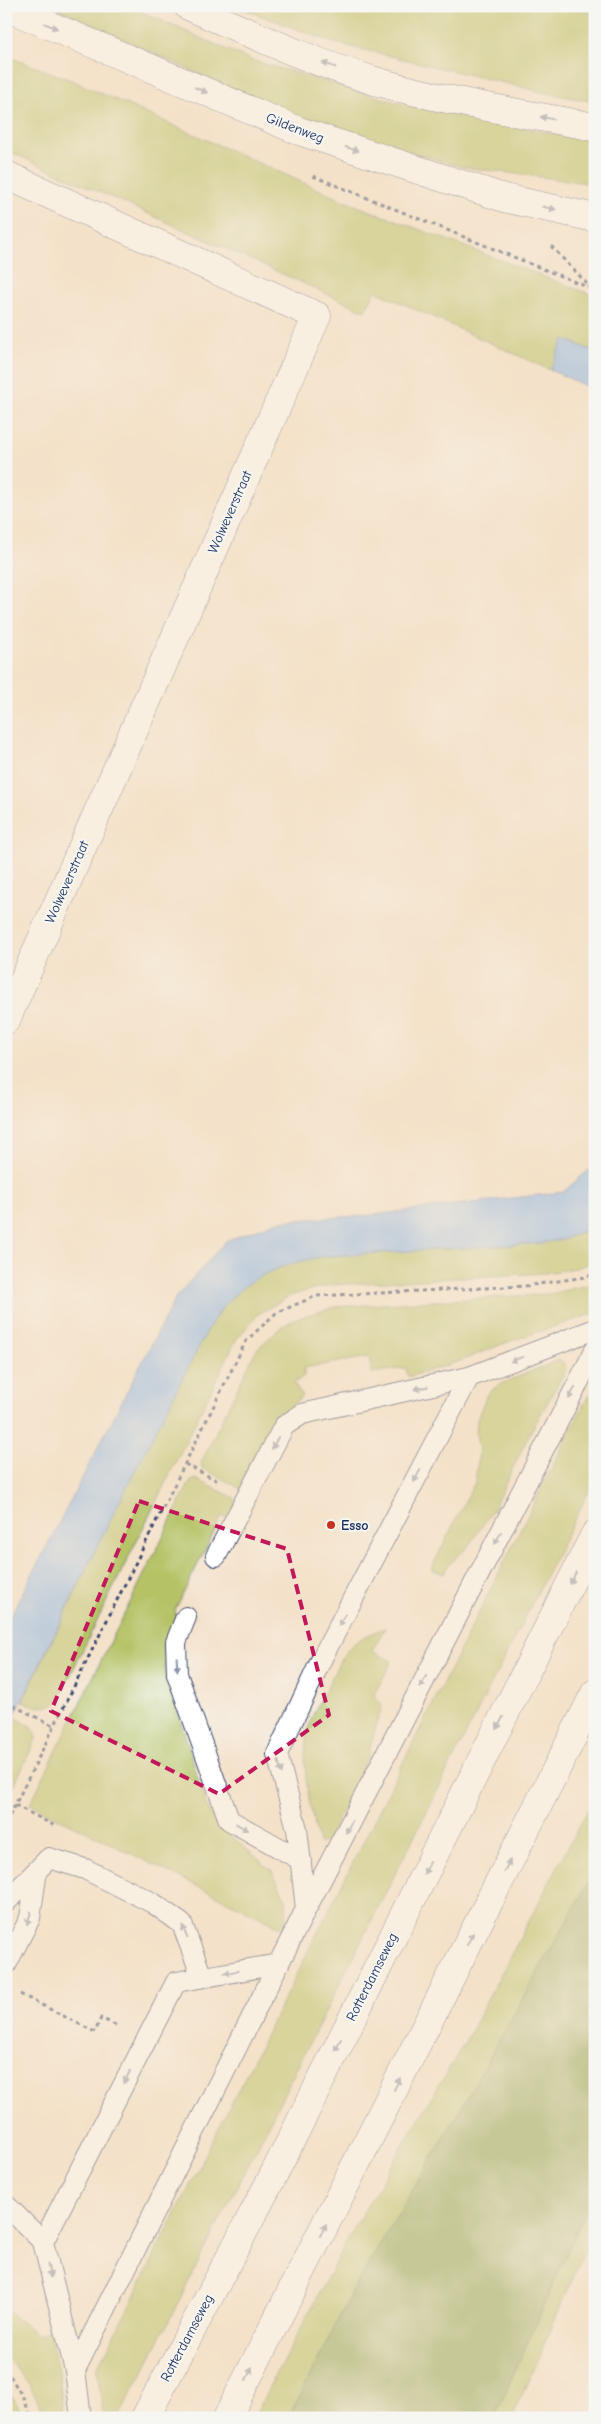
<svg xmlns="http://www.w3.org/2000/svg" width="601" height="2424" viewBox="0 0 601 2424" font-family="'Comic Neue',sans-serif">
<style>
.green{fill:#b5c366;stroke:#687962}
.forest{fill:#90a95b;stroke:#566c5c}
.water{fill:#84b5f0;stroke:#5072a7}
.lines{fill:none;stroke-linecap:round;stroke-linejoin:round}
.service-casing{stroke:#3c4a6e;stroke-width:22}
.minor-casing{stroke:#3c4a6e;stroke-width:29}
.secondary-casing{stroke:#3c4a6e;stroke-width:29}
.path{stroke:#3c4a6e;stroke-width:3;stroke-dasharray:4 4;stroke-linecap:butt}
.service{stroke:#fff;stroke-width:20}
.minor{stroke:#fff;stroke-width:28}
.secondary{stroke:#fff;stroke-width:28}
.oneway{fill:#8d97ae}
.marked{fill:none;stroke:#c2185b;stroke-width:4;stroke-dasharray:10 6;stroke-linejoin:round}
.poi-dot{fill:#c8321e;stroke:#f6f6f2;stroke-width:2}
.labels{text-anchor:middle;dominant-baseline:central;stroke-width:4;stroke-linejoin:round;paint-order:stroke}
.street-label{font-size:14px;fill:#1b2f5e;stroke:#f6f6f2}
.poi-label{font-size:14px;font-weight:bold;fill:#1b2f5e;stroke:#f6f6f2;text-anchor:start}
</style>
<rect width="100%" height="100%" fill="#f6f6f2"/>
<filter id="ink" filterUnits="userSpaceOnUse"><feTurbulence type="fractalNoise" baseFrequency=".02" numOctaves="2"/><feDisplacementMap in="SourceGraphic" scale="10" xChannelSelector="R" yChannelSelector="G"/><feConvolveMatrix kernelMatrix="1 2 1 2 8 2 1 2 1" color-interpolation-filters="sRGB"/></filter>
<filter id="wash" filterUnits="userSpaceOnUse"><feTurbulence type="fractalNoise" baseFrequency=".0096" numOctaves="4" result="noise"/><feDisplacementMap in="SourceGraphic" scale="20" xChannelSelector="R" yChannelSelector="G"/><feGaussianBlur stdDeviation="1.12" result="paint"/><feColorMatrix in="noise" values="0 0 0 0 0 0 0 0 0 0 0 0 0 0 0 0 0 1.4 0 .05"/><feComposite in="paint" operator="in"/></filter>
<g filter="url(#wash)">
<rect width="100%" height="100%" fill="#f4e1c9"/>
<!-- green -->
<path class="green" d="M 53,6 L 128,6 L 251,60 L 399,103 L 595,142 L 595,184 L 462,167 L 292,118 Z
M 236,6 L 564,6 L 595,13 L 595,102 L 542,92 L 331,42 Z
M 6,56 L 71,80 L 347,202 L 595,296 L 595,352 L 564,339 L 550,370 L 375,291 L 365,311 L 6,150 Z
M 595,1227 L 595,1261 L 576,1268 L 546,1273 L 331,1285 L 310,1290 L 290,1296 L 258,1314 L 236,1340 L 57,1702 C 45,1710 34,1707 23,1701 L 117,1506 L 208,1329 C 235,1281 275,1264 328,1256 L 543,1243 L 563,1239 Z
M 595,1283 L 595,1313 L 508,1342 L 455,1363 L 408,1377 L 406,1368 L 372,1373 L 369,1357 L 304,1368 L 304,1376 L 294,1383 L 302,1396 L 283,1415 L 243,1490 L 202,1468 L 201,1463 L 256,1350 L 281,1327 L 297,1318 L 335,1307 L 550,1294 Z
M 559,1360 L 565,1364 L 566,1370 L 530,1433 L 492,1511 L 468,1547 L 448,1565 L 444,1574 L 431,1569 L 475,1482 L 479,1452 L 476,1433 L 477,1419 L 487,1394 L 500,1384 Z
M 595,1391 L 595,1479 L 139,2380 L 118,2418 L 104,2418 L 97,2370 L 588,1396 Z
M 195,1479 L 233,1497 L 236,1502 L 231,1521 L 222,1516 L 175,1610 L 177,1624 L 167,1647 L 165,1669 L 205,1802 L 215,1822 L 272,1871 L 287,1902 L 284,1929 L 30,1804 L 190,1482 Z
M 385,1628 L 372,1651 L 392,1661 L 374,1695 L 382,1705 L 367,1758 L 327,1842 L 319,1843 C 309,1805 299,1762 310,1723 C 314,1710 322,1697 328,1685 C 345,1650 347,1642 385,1628 Z
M 14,1717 L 32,1727 L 37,1737 L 6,1802 L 6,1733 Z
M 595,1796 L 595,1871 L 452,2124 L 352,2292 L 289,2418 L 253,2418 L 355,2226 L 465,2042 Z
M 595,2189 L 595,2227 L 512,2418 L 494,2418 Z
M 6,2310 L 38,2335 L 49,2330 L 60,2380 L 63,2418 L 44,2418 C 37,2393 24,2376 6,2358 Z
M 6,2388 L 19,2407 L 20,2418 L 6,2418 Z"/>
<!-- forest -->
<path class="forest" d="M 595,1871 L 595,2189 L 494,2418 L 289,2418 L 352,2292 L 452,2124 Z"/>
<!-- water -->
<path class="water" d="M 564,339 L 595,352 L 595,390 L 550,370 Z
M 595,1165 L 595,1227 L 563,1239 L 543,1243 L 328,1256 C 275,1264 235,1281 208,1329 L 117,1506 L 6,1733 L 6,1625 L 176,1297 L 226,1241 L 279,1221 L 373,1215 L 563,1192 Z"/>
</g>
<g filter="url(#ink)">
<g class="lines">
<defs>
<path id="service" d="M 216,1556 L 284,1426 L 302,1414 L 469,1377
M 186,1617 L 176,1642 L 177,1674 L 229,1820 L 301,1860
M 6,1902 L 49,1858 L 85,1869 L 153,1903 L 182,1924 L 202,1977
M 306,1909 L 297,1829 L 277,1754 L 324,1654 L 469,1377 L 595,1329
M 6,1965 L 30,1918 L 37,1870
M 6,2205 L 43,2242
M 75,2370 L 43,2242 L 176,1982 L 279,1964
M 81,2418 L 75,2370 L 306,1909 L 595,1350"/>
<path id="minor" d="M 188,6 C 250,33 311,62 375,81 C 447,102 522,113 595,127
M 6,7 L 299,131 L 504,198 L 595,218
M 6,175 L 317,316 L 6,1020"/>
<path id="secondary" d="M 145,2418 L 272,2178 L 595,1534
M 227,2418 L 595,1693"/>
</defs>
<!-- service casing -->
<use href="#service" class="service-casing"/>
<!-- minor casing -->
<use href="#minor" class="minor-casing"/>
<!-- secondary casing -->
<use href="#secondary" class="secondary-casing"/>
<!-- path -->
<path class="path" d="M 313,176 L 595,290
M 551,246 L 588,285
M 185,1464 L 220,1482
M 6,1702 L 54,1726
M 15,1805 L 55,1826
M 6,1823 L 246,1341 L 276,1313 L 316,1296 L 525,1286 L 585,1277 L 595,1273
M 20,1994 L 95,2032 L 101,2018 L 117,2026
M 6,2369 L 25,2401 L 31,2418"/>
<!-- service -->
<use href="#service" class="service"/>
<!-- minor -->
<use href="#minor" class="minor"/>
<!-- secondary -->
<use href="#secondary" class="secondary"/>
</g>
<!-- one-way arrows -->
<defs><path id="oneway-solid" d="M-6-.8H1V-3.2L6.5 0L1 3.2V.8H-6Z" transform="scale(1.25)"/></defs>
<g class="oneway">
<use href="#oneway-solid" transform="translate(51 26) rotate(23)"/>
<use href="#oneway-solid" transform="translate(329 65) rotate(-161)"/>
<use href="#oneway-solid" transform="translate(201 90) rotate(23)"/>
<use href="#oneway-solid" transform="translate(547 118) rotate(-169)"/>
<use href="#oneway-solid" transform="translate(352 149) rotate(18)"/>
<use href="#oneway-solid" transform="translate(549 208) rotate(12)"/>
<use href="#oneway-solid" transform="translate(517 1359) rotate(159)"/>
<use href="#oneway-solid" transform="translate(421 1388) rotate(168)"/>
<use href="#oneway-solid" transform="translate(572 1393) rotate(117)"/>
<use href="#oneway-solid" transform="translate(275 1443) rotate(118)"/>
<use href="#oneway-solid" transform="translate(417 1476) rotate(118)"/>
<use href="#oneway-solid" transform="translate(498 1538) rotate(117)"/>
<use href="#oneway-solid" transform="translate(573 1578) rotate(117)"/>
<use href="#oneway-solid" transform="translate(342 1620) rotate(118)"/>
<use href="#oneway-solid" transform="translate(177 1664) rotate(87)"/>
<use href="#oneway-solid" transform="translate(423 1682) rotate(117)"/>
<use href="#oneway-solid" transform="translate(500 1723) rotate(117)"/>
<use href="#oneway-solid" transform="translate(280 1767) rotate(75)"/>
<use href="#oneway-solid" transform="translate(242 1827) rotate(29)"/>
<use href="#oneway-solid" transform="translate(349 1827) rotate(117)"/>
<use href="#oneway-solid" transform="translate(507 1866) rotate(-63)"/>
<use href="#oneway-solid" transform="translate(427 1868) rotate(117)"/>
<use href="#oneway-solid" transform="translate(29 1918) rotate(108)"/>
<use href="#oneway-solid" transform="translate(185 1932) rotate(-110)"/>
<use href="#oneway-solid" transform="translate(470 1939) rotate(-63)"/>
<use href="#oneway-solid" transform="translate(231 1972) rotate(170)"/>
<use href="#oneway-solid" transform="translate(338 2045) rotate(117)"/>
<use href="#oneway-solid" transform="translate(127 2077) rotate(117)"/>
<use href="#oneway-solid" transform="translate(397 2084) rotate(-63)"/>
<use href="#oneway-solid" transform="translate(323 2230) rotate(-63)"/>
<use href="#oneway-solid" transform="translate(49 2271) rotate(78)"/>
<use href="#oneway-solid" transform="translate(249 2374) rotate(-63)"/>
</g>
</g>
<!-- marked area -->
<path d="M0 0H601V2424H0ZM 139,1501 L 287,1549 L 329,1715 L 219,1794 L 51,1711 Z" fill="#f4e1c9" fill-opacity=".55" fill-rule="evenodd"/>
<path class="marked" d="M 139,1501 L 287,1549 L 329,1715 L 219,1794 L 51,1711 Z"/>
<!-- markers -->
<circle class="poi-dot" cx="331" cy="1525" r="5"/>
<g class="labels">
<!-- street labels -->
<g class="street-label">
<text transform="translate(295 128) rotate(21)">Gildenweg</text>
<text transform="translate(230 512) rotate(-66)">Wolweverstraat</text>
<text transform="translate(67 882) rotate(-66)">Wolweverstraat</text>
<text transform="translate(372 1977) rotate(-63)">Rotterdamseweg</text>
<text transform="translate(187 2338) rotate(-62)">Rotterdamseweg</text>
</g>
<!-- poi labels -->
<g class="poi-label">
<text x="341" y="1525">Esso</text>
</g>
</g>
<!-- margin -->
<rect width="601" height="2424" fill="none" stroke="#f6f6f2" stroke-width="25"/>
</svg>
